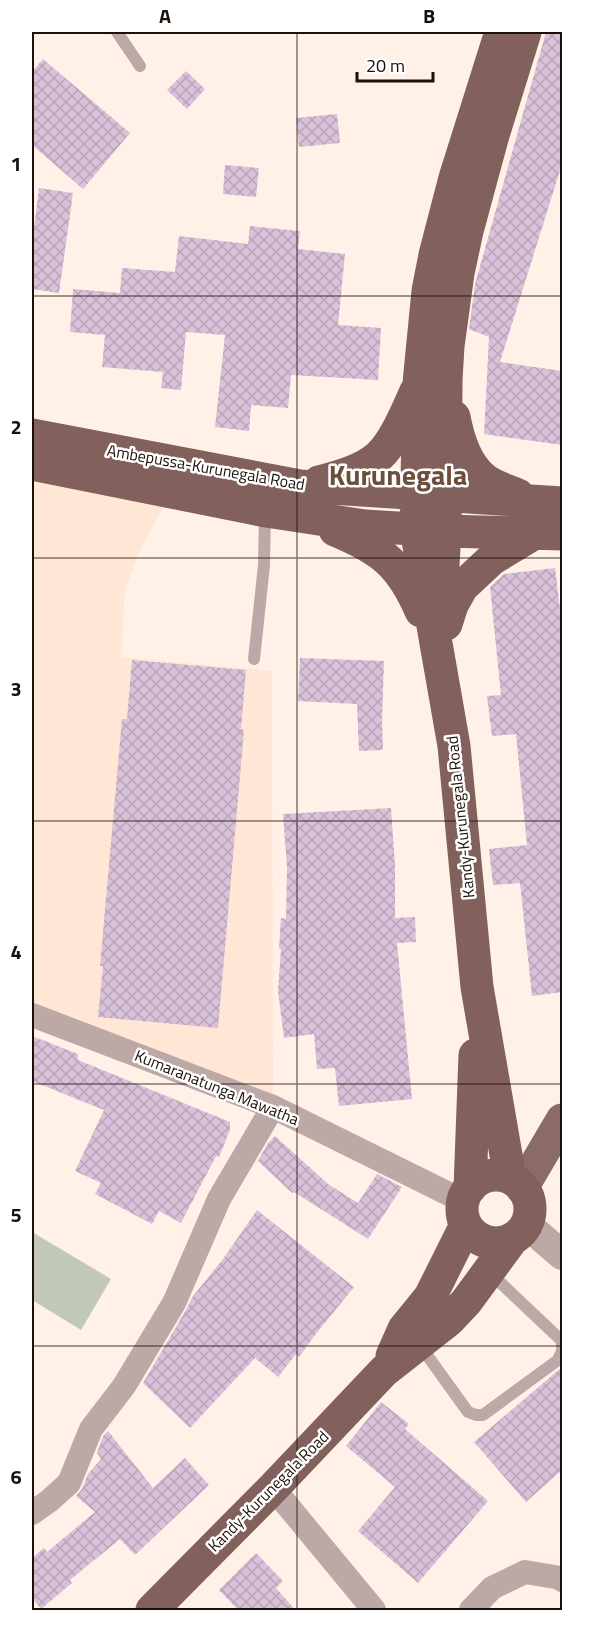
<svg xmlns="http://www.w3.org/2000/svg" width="594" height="1642" viewBox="0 0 594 1642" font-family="'Titillium Web',sans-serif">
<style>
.built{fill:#ffe6d5}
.green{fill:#c2c8b7}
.building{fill:url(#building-cross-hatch)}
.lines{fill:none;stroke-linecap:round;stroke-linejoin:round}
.service{stroke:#bca9a7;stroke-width:12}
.minor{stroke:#bca9a7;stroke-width:24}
.tertiary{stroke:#bca9a7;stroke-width:30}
.primary{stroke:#8b6b68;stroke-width:33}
.trunk{stroke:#82605c;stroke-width:33}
.grid{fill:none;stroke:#1c1109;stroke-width:1.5;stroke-opacity:0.55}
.labels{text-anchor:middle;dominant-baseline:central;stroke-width:5;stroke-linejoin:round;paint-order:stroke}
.street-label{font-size:16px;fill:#1c1109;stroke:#fff}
.town-label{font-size:28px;font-weight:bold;fill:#6b4f3a;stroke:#fff}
.neatline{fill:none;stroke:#1c1109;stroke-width:2}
.grid-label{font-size:20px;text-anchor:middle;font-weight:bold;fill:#1c1109}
</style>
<defs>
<pattern id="building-cross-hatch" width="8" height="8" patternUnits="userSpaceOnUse" patternTransform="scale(1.5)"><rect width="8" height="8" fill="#d8c1d9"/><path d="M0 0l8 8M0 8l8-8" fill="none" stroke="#b9a5b9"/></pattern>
</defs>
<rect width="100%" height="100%" fill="#fff1e7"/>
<!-- built -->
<path class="built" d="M 32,478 L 168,499 L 140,550 L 125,589 L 121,657 L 272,671 L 273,1107 L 32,1015 Z"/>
<!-- green -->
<path class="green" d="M 32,1232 L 111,1279 L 81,1330 L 32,1300 Z"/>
<!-- building -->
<path class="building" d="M 546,32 L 562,32 L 562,164 L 500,362 L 562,371 L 562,445 L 484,434 L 489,337 L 469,329 L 475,284 Z
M 43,59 L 130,133 L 83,189 L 32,145 L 32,72 Z
M 186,71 L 205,89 L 187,109 L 167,90 Z
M 337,114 L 340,143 L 299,147 L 296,118 Z
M 225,165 L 259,168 L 256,197 L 223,194 Z
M 39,188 L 73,193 L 59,293 L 32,289 L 32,244 Z
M 250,226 L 300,231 L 298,249 L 345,254 L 338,325 L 381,328 L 378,380 L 291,375 L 288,408 L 251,405 L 249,431 L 215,427 L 225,335 L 186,332 L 181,390 L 161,388 L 163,372 L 102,367 L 105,335 L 70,332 L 73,289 L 120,293 L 122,268 L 175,272 L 179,236 L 248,244 Z
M 555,568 L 560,609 L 562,609 L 562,992 L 532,996 L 520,883 L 493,885 L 489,849 L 527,845 L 516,734 L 492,736 L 487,696 L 501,695 L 490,587 L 504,574 Z
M 300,658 L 384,661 L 382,720 L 383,750 L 359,751 L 357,704 L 298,701 Z
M 132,660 L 246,670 L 241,729 L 244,730 L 218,1028 L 98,1017 L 103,966 L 100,966 L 122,719 L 127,719 Z
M 391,808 L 395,866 L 395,918 L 415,917 L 416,942 L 397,943 L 412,1099 L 339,1106 L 335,1068 L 317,1069 L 314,1034 L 284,1038 L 278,991 L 281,949 L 279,949 L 281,918 L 286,919 L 287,867 L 283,814 Z
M 32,1036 L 78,1054 L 78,1060 L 230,1122 L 230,1130 L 219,1157 L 216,1156 L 181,1223 L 159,1211 L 152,1224 L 95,1194 L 101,1183 L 75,1171 L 104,1110 L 32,1081 Z
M 275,1136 L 328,1184 L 358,1203 L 377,1174 L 402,1187 L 368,1239 L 294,1192 L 292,1193 L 258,1161 L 268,1143 Z
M 257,1210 L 354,1287 L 315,1335 L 299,1357 L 296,1354 L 278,1377 L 255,1358 L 190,1428 L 143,1383 L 186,1310 L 193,1296 L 223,1259 Z
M 562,1367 L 562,1470 L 526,1502 L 474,1442 Z
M 381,1402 L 409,1424 L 405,1429 L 488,1501 L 418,1583 L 358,1531 L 395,1487 L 346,1446 Z
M 108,1431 L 153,1488 L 185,1458 L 209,1485 L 135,1555 L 120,1539 L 70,1580 L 72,1583 L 41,1609 L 32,1598 L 32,1558 L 44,1548 L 47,1552 L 95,1512 L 76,1496 L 82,1489 L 88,1474 L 101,1459 L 97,1453 L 103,1436 Z
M 256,1553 L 283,1581 L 276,1588 L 296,1611 L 239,1611 L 219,1590 Z"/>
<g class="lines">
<!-- service -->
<path class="service" d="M 117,32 L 140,66
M 254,659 L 264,565 L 265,512
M 419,1344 L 468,1412 L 476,1415 L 483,1415 L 558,1360 L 562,1351 L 562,1341 L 489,1272"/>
<!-- minor -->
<path class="minor" d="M 32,1015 L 273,1107 L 463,1201
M 273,1488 L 374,1610
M 32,1513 L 49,1501 L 69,1483 L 91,1429 L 124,1386 L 174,1303 L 219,1199 L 273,1107
M 471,1610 L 492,1588 L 525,1572 L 561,1578 L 562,1580"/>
<!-- tertiary -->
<path class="tertiary" d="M 526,1224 L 562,1255"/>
<!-- primary -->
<path class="primary" d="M 522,1188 L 562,1120"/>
<!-- trunk -->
<path class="trunk" d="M 501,32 L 455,178 L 435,255 L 428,291 L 419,383 L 416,529 L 454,746 L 477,987 L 510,1178
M 454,417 C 458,438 466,464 483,478 C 492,486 507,490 518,495
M 32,435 L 300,486 L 562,503
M 32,464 L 266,511 L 365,526 L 445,531 L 562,534
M 319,482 C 338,477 364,470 379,456 C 395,441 407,411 416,391
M 335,530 C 381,549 401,564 421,611
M 441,598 L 445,531 L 446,380 L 448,346 L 458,273 L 467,231 L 493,135 L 525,32
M 446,624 L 452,605 L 462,587 L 492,559 L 535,533
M462 1209a34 34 0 1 1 68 0a34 34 0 1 1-68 0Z
M 470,1188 L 475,1055
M 392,1356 L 404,1329 L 430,1297 L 466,1225
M 152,1610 L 273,1488 L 384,1371 L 449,1320 L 466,1302 L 513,1238"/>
</g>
<!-- grid -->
<path class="grid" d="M 297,32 L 297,1610M 32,296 L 562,296M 32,558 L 562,558M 32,821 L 562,821M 32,1084 L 562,1084M 32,1346 L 562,1346"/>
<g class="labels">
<!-- street labels -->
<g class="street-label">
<text transform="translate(206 467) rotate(10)">Ambepussa-Kurunegala Road</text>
<text transform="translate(460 817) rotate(-96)">Kandy-Kurunegala Road</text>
<text transform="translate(217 1087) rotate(22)">Kumaranatunga Mawatha</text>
<text transform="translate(268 1491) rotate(-45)">Kandy-Kurunegala Road</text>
</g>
<!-- town labels -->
<g class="town-label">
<text x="398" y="474">Kurunegala</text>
</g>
</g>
<!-- border -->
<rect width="594" height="1642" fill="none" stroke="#ffffff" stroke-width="66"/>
<!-- scale -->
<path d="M357 72v9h76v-9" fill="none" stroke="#1c1109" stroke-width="3"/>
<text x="366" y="72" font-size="18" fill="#1c1109" stroke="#ffffff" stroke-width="4.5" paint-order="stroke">20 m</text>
<rect x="33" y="33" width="528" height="1576" class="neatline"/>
<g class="grid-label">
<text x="165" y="23">A</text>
<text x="429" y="23">B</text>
<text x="16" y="171">1</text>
<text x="16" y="434">2</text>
<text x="16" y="696">3</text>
<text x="16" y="959">4</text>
<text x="16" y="1222">5</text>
<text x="16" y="1484">6</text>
</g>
</svg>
